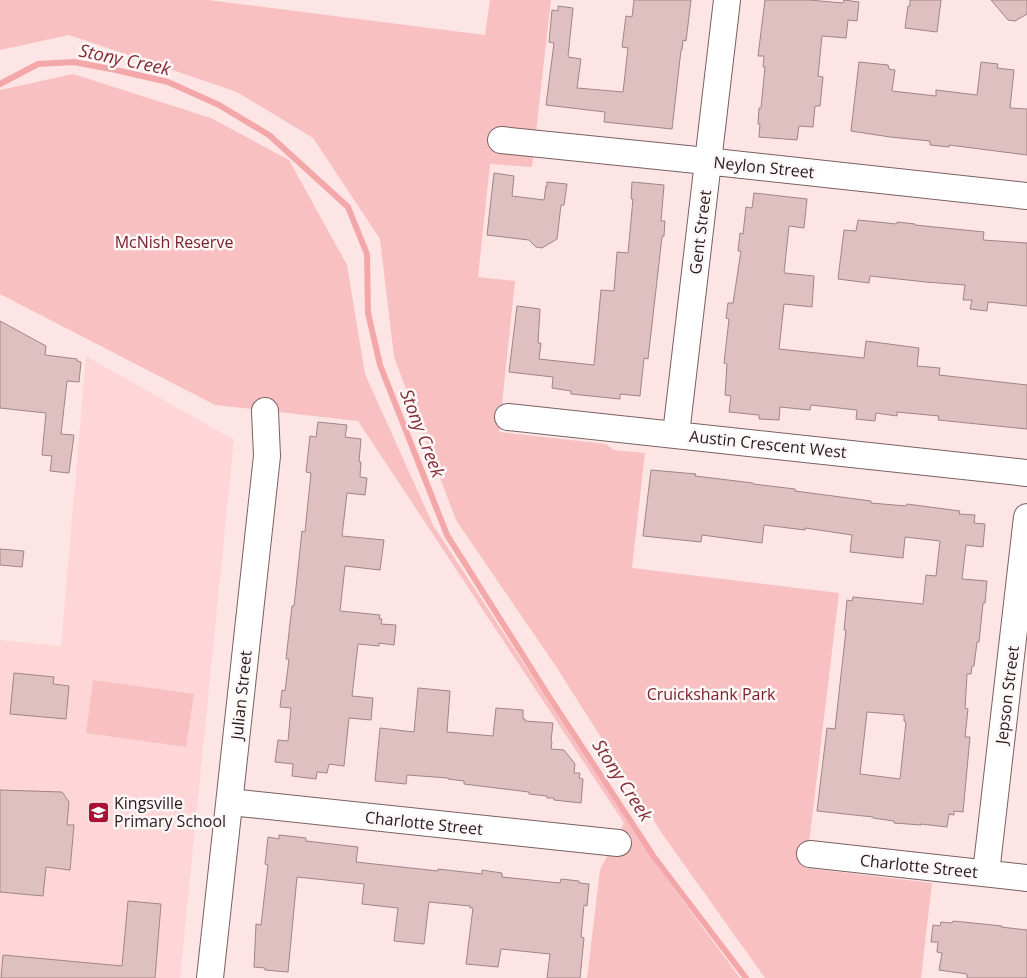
<svg xmlns="http://www.w3.org/2000/svg" width="1027" height="978" viewBox="0 0 1027 978" font-family="'Open Sans',sans-serif">
<style>
.built{fill:#fed6d7}
.green{fill:#f8c0c1}
.lines{fill:none;stroke-linecap:round;stroke-linejoin:round}
.stream{stroke:#f4a7a9;stroke-width:6}
.building{fill:#dfc0c1;stroke:#a18485;fill-rule:evenodd}
.minor-casing{stroke:#7a6060;stroke-width:28}
.minor{stroke:#fff;stroke-width:26}
.labels{text-anchor:middle;dominant-baseline:central;stroke-width:5;stroke-linejoin:round;paint-order:stroke}
.street-label{font-size:16px;fill:#271c1c;stroke:#fef7f7}
.park-label{font-size:16px;fill:#79202c;stroke:#fef7f7}
.poi-label{font-size:16px;fill:#271c1c;stroke:#fef7f7;text-anchor:start}
.water-label{font-size:18px;font-style:italic;fill:#842b36;stroke:#fef7f7}
</style>
<rect width="100%" height="100%" fill="#fee5e5"/>
<!-- built -->
<path class="built" d="M 86,356 L 234,440 L 180,978 L 0,978 L 0,640 L 61,646 Z"/>
<!-- green -->
<path class="green" d="M 0,0 L 208,0 L 485,35 L 490,0 L 551,0 L 532,167 L 490,164 L 478,277 L 515,281 L 499,432 L 606,444 L 614,450 L 645,453 L 632,568 L 839,593 L 806,868 L 932,883 L 921,978 L 765,978 L 663,835 L 557,668 L 456,520 L 394,357 L 380,239 L 313,138 L 237,92 L 69,35 L 0,50 Z
M 73,74 L 211,118 L 289,160 L 347,265 L 365,374 L 433,525 L 649,855 L 740,978 L 587,978 L 600,870 L 624,823 L 358,421 L 215,405 L 0,294 L 0,90 Z
M 93,680 L 194,694 L 186,747 L 86,733 Z"/>
<g class="lines">
<!-- stream -->
<path class="stream" d="M 0,84 L 38,64 L 74,62 L 116,70 L 168,82 L 219,105 L 269,135 L 348,207 L 367,254 L 368,313 L 380,365 L 447,535 L 548,695 L 654,857 L 746,978"/>
</g>
<!-- building -->
<path class="building" d="M 634,0 L 691,0 L 686,41 L 683,40 L 682,50 L 681,50 L 672,129 L 604,122 L 605,112 L 546,105 L 554,43 L 549,42 L 552,10 L 558,11 L 558,6 L 573,8 L 568,57 L 581,59 L 577,88 L 623,92 L 628,48 L 622,47 L 626,16 L 632,17 Z
M 765,0 L 809,0 L 843,3 L 844,0 L 859,2 L 857,21 L 848,20 L 846,38 L 822,36 L 818,76 L 823,77 L 820,106 L 815,106 L 813,127 L 799,126 L 797,140 L 759,137 L 760,124 L 758,124 L 759,108 L 761,108 L 765,67 L 763,67 L 764,56 L 758,56 Z
M 910,0 L 941,0 L 937,32 L 905,28 L 908,6 L 910,6 Z
M 991,0 L 1027,0 L 1027,14 L 1015,21 L 1008,20 Z
M 859,62 L 888,65 L 889,69 L 895,70 L 892,91 L 936,96 L 936,90 L 977,95 L 981,62 L 998,64 L 997,68 L 1014,70 L 1010,108 L 1027,109 L 1027,155 L 949,145 L 949,147 L 930,145 L 930,141 L 890,137 L 851,131 Z
M 494,173 L 514,176 L 512,196 L 544,200 L 546,186 L 547,187 L 547,182 L 567,184 L 564,205 L 561,205 L 557,239 L 542,248 L 536,247 L 529,240 L 487,235 Z
M 632,182 L 664,185 L 661,221 L 665,221 L 664,236 L 662,237 L 648,359 L 644,358 L 640,396 L 620,394 L 620,399 L 571,394 L 571,391 L 552,388 L 553,377 L 509,372 L 517,306 L 540,309 L 538,343 L 541,343 L 539,359 L 594,365 L 601,290 L 614,291 L 617,252 L 628,253 L 633,199 L 631,199 Z
M 754,193 L 807,199 L 804,228 L 789,226 L 784,273 L 814,276 L 812,307 L 784,304 L 779,349 L 864,358 L 866,341 L 919,348 L 917,366 L 940,368 L 939,375 L 1027,385 L 1027,429 L 938,420 L 939,416 L 897,412 L 897,416 L 876,413 L 875,421 L 856,419 L 857,410 L 811,405 L 810,410 L 780,407 L 779,420 L 759,419 L 759,415 L 729,412 L 731,396 L 725,395 L 727,364 L 724,363 L 729,319 L 726,318 L 728,303 L 733,303 L 741,251 L 738,251 L 740,233 L 743,234 L 746,207 L 752,208 Z
M 858,220 L 897,224 L 897,222 L 915,224 L 915,225 L 984,232 L 983,240 L 1027,243 L 1027,306 L 988,302 L 987,311 L 970,309 L 972,300 L 963,300 L 965,285 L 926,282 L 870,276 L 869,283 L 838,279 L 844,230 L 856,231 Z
M 0,321 L 46,346 L 45,355 L 77,359 L 77,361 L 81,362 L 79,382 L 67,381 L 61,434 L 74,435 L 69,473 L 50,471 L 52,456 L 42,455 L 46,413 L 0,408 Z
M 318,422 L 347,425 L 345,437 L 361,439 L 359,462 L 361,462 L 360,477 L 367,478 L 365,495 L 347,493 L 342,536 L 384,540 L 380,570 L 345,566 L 340,611 L 380,615 L 379,619 L 382,619 L 381,624 L 396,625 L 394,645 L 379,643 L 379,646 L 358,644 L 352,696 L 373,698 L 371,720 L 349,718 L 344,766 L 329,764 L 327,773 L 317,772 L 316,779 L 292,776 L 293,764 L 275,762 L 278,740 L 288,741 L 291,708 L 280,707 L 282,690 L 285,691 L 289,659 L 286,659 L 292,606 L 294,606 L 302,531 L 305,532 L 311,473 L 306,472 L 310,436 L 316,437 Z
M 651,470 L 696,474 L 695,476 L 753,483 L 753,484 L 795,489 L 795,491 L 871,501 L 871,503 L 906,506 L 907,504 L 960,511 L 959,514 L 975,515 L 974,523 L 985,524 L 983,547 L 966,545 L 962,579 L 987,581 L 985,603 L 983,603 L 979,642 L 977,642 L 974,666 L 972,666 L 971,674 L 967,674 L 965,708 L 968,709 L 965,737 L 970,737 L 963,812 L 954,811 L 954,815 L 949,814 L 947,827 L 921,824 L 921,825 L 894,823 L 894,821 L 873,818 L 873,817 L 817,811 L 827,728 L 835,729 L 846,630 L 844,630 L 847,600 L 852,601 L 853,597 L 923,604 L 926,575 L 936,576 L 940,541 L 905,537 L 903,558 L 850,552 L 852,535 L 805,528 L 805,530 L 764,525 L 762,543 L 702,535 L 701,542 L 643,536 ZM 867,712 L 904,715 L 904,721 L 906,722 L 900,779 L 860,774 Z
M 0,549 L 24,551 L 22,567 L 0,565 Z
M 14,673 L 54,677 L 53,684 L 69,686 L 66,719 L 10,714 Z
M 418,688 L 450,691 L 447,732 L 493,736 L 496,708 L 523,710 L 523,719 L 525,719 L 525,721 L 553,723 L 551,741 L 552,742 L 551,749 L 564,750 L 575,764 L 574,773 L 580,773 L 579,778 L 583,779 L 581,803 L 554,800 L 554,798 L 547,798 L 547,796 L 529,794 L 529,792 L 464,784 L 464,781 L 448,779 L 448,778 L 407,775 L 406,784 L 375,781 L 380,728 L 414,732 Z
M 0,790 L 62,792 L 69,802 L 67,825 L 74,825 L 70,870 L 46,867 L 43,896 L 0,892 Z
M 279,835 L 306,838 L 306,841 L 358,847 L 356,862 L 438,871 L 438,869 L 482,874 L 482,870 L 502,873 L 502,877 L 560,883 L 561,879 L 579,881 L 579,883 L 589,884 L 587,906 L 584,905 L 581,937 L 584,938 L 580,978 L 547,978 L 550,954 L 501,949 L 498,967 L 466,964 L 473,908 L 470,908 L 470,906 L 429,902 L 424,944 L 394,941 L 398,908 L 362,904 L 364,884 L 297,877 L 288,972 L 265,970 L 265,968 L 254,967 L 256,924 L 261,925 L 268,865 L 265,864 L 268,837 L 279,839 Z
M 128,901 L 161,904 L 155,978 L 1,978 L 3,955 L 122,966 Z
M 953,921 L 1002,926 L 1001,927 L 1027,930 L 1027,978 L 967,978 L 967,974 L 939,970 L 942,953 L 937,952 L 938,942 L 931,942 L 933,925 L 940,926 L 941,922 L 952,923 Z"/>
<g class="lines">
<defs>
<path id="minor" d="M 501,140 L 687,159 L 1027,196
M 508,417 L 1027,473
M 676,434 L 727,0
M 230,802 L 618,843
M 810,854 L 1027,878
M 986,873 L 1027,517
M 210,978 L 267,456 L 265,411"/>
</defs>
<!-- minor casing -->
<use href="#minor" class="minor-casing"/>
<!-- minor -->
<use href="#minor" class="minor"/>
</g>
<!-- icons -->
<defs>
<symbol id="school-square" viewBox="-11 -11 22 22"><rect x="-9" y="-9" width="18" height="18" rx="4" fill="#a91234" stroke="#fef7f7"/><path d="M0-5L7-2L0 1L-7-2ZM-4 1L0 2.5L4 1V4Q0 6-4 4Z" fill="#fff"/></symbol>
</defs>
<g fill-rule="evenodd">
<use href="#school-square" x="86" y="800" width="25" height="25"/>
</g>
<g class="labels">
<!-- street labels -->
<g class="street-label">
<text transform="translate(764 167) rotate(6)">Neylon Street</text>
<text transform="translate(700 232) rotate(-83)">Gent Street</text>
<text transform="translate(768 444) rotate(6)">Austin Crescent West</text>
<text transform="translate(241 695) rotate(-84)">Julian Street</text>
<text transform="translate(1007 695) rotate(-83)">Jepson Street</text>
<text transform="translate(424 823) rotate(6)">Charlotte Street</text>
<text transform="translate(919 866) rotate(6)">Charlotte Street</text>
</g>
<!-- park labels -->
<g class="park-label">
<text x="174" y="242">McNish Reserve</text>
<text x="711" y="694">Cruickshank Park</text>
</g>
<!-- poi labels -->
<g class="poi-label">
<text x="114" y="803">Kingsville<tspan x="114" dy="18">Primary School</tspan></text>
</g>
<!-- water labels -->
<g class="water-label">
<text transform="translate(125 59) rotate(12)">Stony Creek</text>
<text transform="translate(423 433) rotate(69)">Stony Creek</text>
<text transform="translate(623 780) rotate(57)">Stony Creek</text>
</g>
</g>
</svg>
